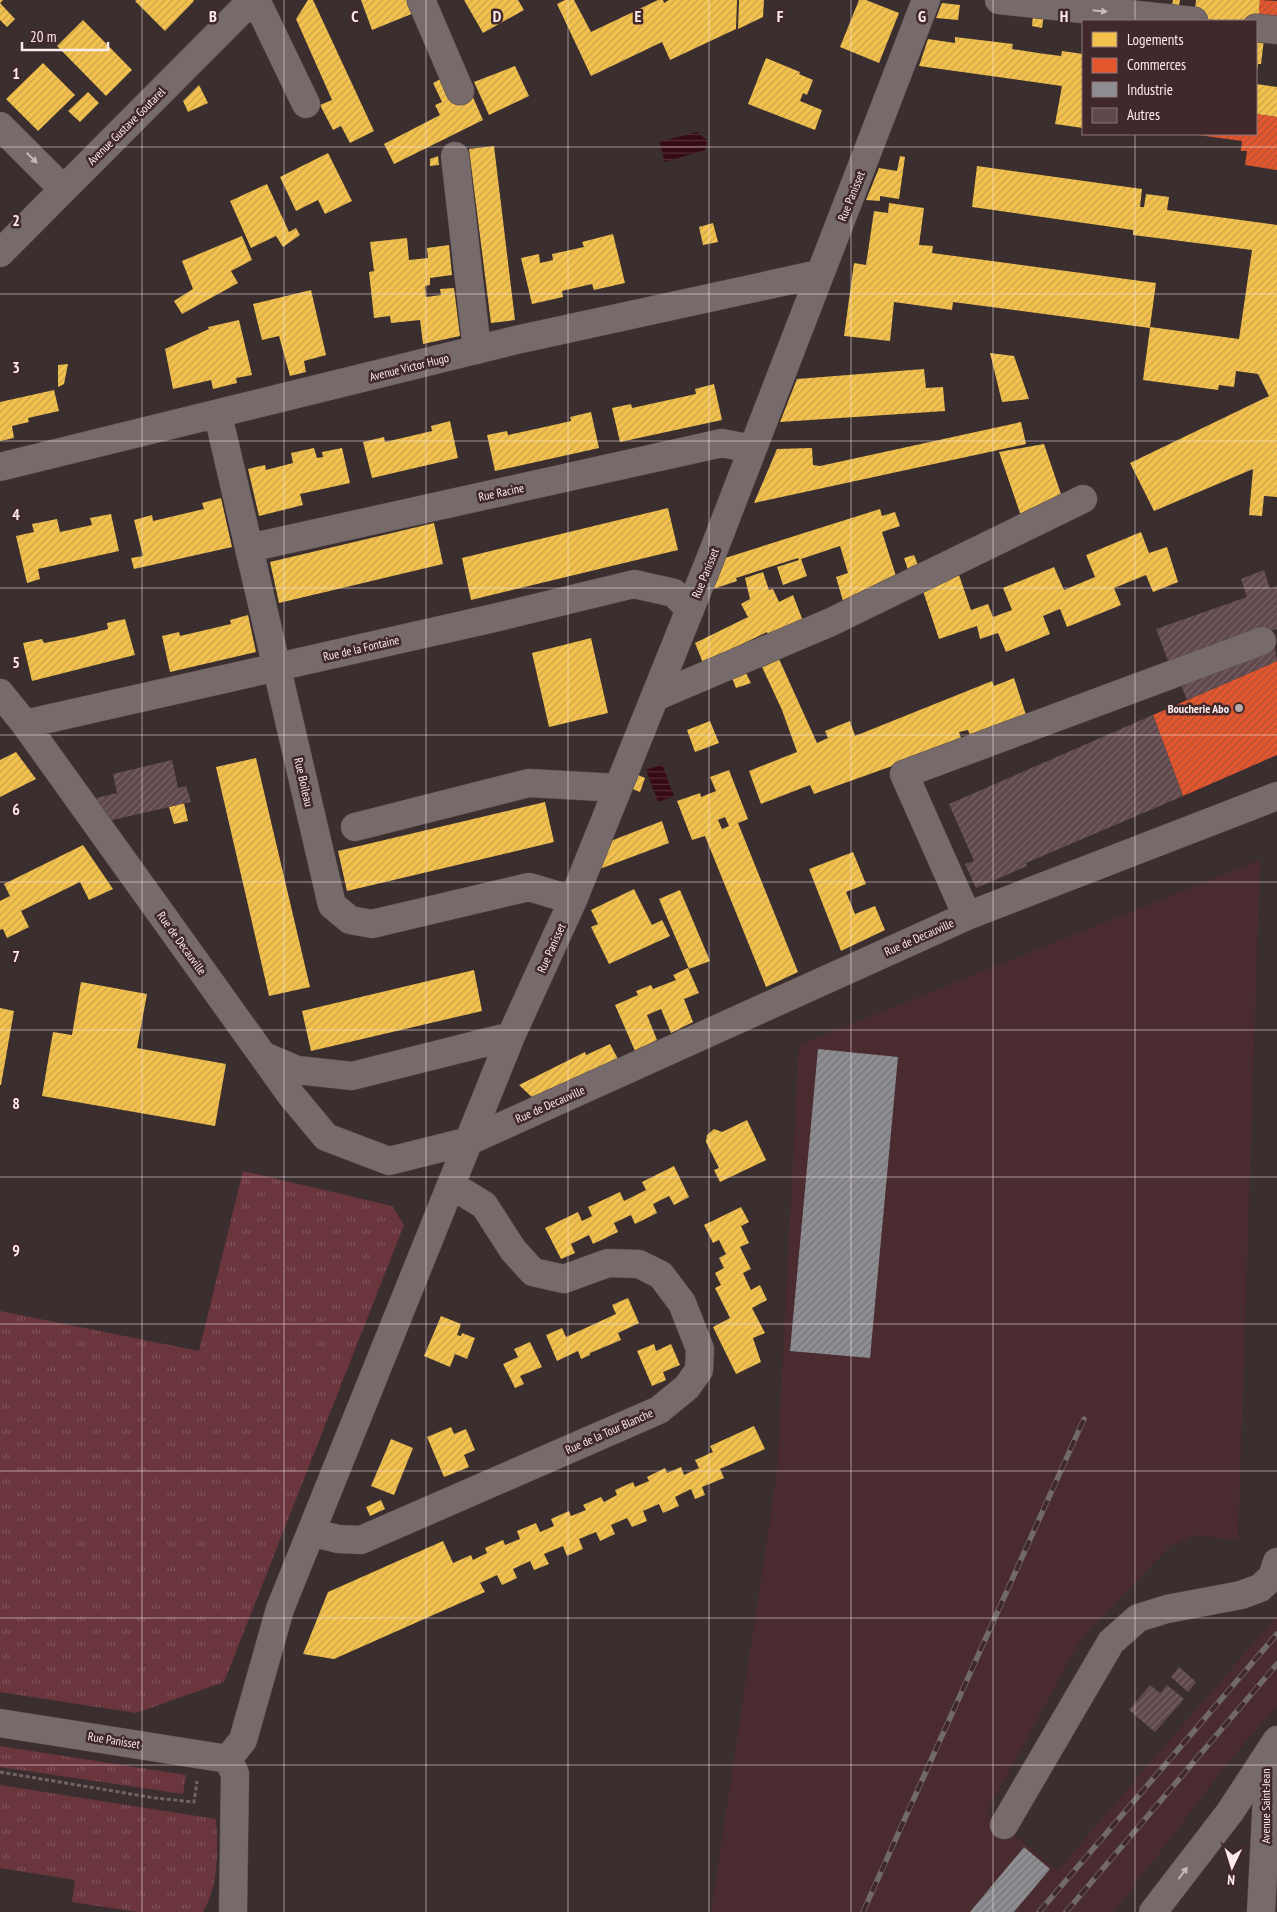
<svg xmlns="http://www.w3.org/2000/svg" width="1277" height="1912" viewBox="0 0 1277 1912" font-family="'PT Sans Narrow',sans-serif">
<style>
.built{fill:#4a2c30}
.grass{fill:url(#grass-tufts)}
.water{fill:url(#water-rules)}
.homes{fill:url(#homes-hatch);fill-rule:evenodd}
.shops{fill:url(#shops-hatch)}
.industry{fill:url(#industry-hatch)}
.building{fill:url(#building-hatch)}
.lines{fill:none;stroke-linecap:round;stroke-linejoin:round}
.minor-casing{stroke:#56494b;stroke-width:29}
.path{stroke:#6f6465;stroke-width:3;stroke-dasharray:4 2.5;stroke-linecap:butt}
.minor{stroke:#766a6b;stroke-width:28}
.rail-casing{stroke:#72696a;stroke-width:5.5}
.rail{stroke:#41282b;stroke-width:4;stroke-dasharray:11;stroke-linecap:butt}
.oneway{fill:#c6b7b8}
.grid{fill:none;stroke:#fcebec;stroke-width:1;stroke-opacity:0.55}
.poi-dot{fill:#b8a9aa;stroke:#41282b;stroke-width:2}
.labels{text-anchor:middle;dominant-baseline:central;stroke-width:5;stroke-linejoin:round;paint-order:stroke}
.street-label{font-size:12px;fill:#fcebec;stroke:#41282b}
.poi-label{font-size:12px;font-weight:bold;fill:#fcebec;stroke:#41282b;text-anchor:end}
.grid-label{font-size:16px;text-anchor:middle;font-weight:bold;fill:#fcebec;stroke:#41282b;stroke-width:5;stroke-linejoin:round;paint-order:stroke}
</style>
<defs>
<pattern id="grass-tufts" width="24" height="20" patternUnits="userSpaceOnUse" patternTransform="scale(1.25)"><rect width="24" height="20" fill="#6a353d"/><path d="M3 7l-1-3M5 7V3M7 7l1-3M15 17l-1-3M17 17v-4M19 17l1-3" fill="none" stroke="#805259"/></pattern>
<pattern id="water-rules" width="6" height="5" patternUnits="userSpaceOnUse" patternTransform="scale(1.25)"><rect width="6" height="5" fill="#350a14"/><path d="M0 2.5h6" fill="none" stroke="#532e36"/></pattern>
<pattern id="homes-hatch" width="6" height="6" patternUnits="userSpaceOnUse" patternTransform="scale(1.25)"><rect width="6" height="6" fill="#f2c14e"/><path d="M-1 1l2-2M0 6l6-6M5 7l2-2" fill="none" stroke="#c8a24c"/></pattern>
<pattern id="shops-hatch" width="6" height="6" patternUnits="userSpaceOnUse" patternTransform="scale(1.25)"><rect width="6" height="6" fill="#e4572e"/><path d="M-1 1l2-2M0 6l6-6M5 7l2-2" fill="none" stroke="#af5137"/></pattern>
<pattern id="industry-hatch" width="6" height="6" patternUnits="userSpaceOnUse" patternTransform="scale(1.25)"><rect width="6" height="6" fill="#8d8d92"/><path d="M-1 1l2-2M0 6l6-6M5 7l2-2" fill="none" stroke="#767478"/></pattern>
<pattern id="building-hatch" width="6" height="6" patternUnits="userSpaceOnUse" patternTransform="scale(1.25)"><rect width="6" height="6" fill="#60494d"/><path d="M-1 1l2-2M0 6l6-6M5 7l2-2" fill="none" stroke="#786367"/></pattern>
</defs>
<rect width="100%" height="100%" fill="#3b2e2f"/>
<!-- built -->
<path class="built" d="M 1260,860 L 1238,1540 L 1194,1535 L 1169,1547 L 1081,1639 L 987,1812 L 1057,1871 L 1277,1616 L 1277,1706 L 1231,1759 L 1114,1912 L 711,1912 L 777,1473 L 799,1045 Z"/>
<!-- grass -->
<path class="grass" d="M 243,1171 L 392,1206 L 404,1225 L 224,1682 L 136,1713 L 0,1692 L 0,1311 L 199,1351 Z
M 0,1746 L 186,1775 L 183,1794 L 0,1767 Z
M 0,1785 L 216,1819 C 218,1850 219,1884 203,1912 L 137,1912 L 72,1902 L 75,1880 L 0,1868 Z"/>
<!-- water -->
<path class="water" d="M 697,132 L 707,140 L 705,150 L 665,162 L 659,142 Z
M 662,764 L 674,796 L 658,802 L 646,770 Z"/>
<!-- homes -->
<path class="homes" d="M 0,0 L 3,0 L 0,3 L 15,19 L 7,27 L 0,20 Z
M 137,0 L 193,0 L 194,1 L 165,31 L 135,1 Z
M 308,0 L 313,0 L 374,131 L 350,143 L 341,126 L 333,130 L 320,105 L 332,100 L 296,19 Z
M 361,0 L 409,0 L 414,13 L 372,30 Z
M 464,0 L 518,0 L 524,10 L 483,33 Z
M 565,0 L 574,0 L 591,32 L 658,0 L 663,0 L 664,3 L 669,0 L 737,0 L 736,29 L 670,60 L 662,42 L 591,76 L 557,4 Z
M 739,0 L 764,0 L 763,17 L 738,29 Z
M 859,0 L 866,0 L 899,13 L 879,63 L 840,47 Z
M 1173,0 L 1180,0 L 1179,5 L 1172,5 Z
M 1196,0 L 1260,0 L 1258,25 L 1256,21 L 1225,21 L 1194,18 Z
M 942,3 L 960,5 L 958,20 L 936,18 Z
M 1033,14 L 1044,15 L 1042,28 L 1032,26 Z
M 83,20 L 132,70 L 106,96 L 57,46 Z
M 955,37 L 1013,44 L 1012,49 L 1038,53 L 1061,56 L 1062,51 L 1083,54 L 1083,128 L 1055,124 L 1062,86 L 919,66 L 928,39 L 955,43 Z
M 1256,39 L 1264,39 L 1261,64 L 1258,64 L 1257,71 Z
M 766,58 L 800,72 L 799,74 L 813,80 L 807,95 L 803,93 L 800,101 L 822,110 L 815,130 L 748,104 Z
M 43,63 L 75,95 L 38,131 L 6,99 Z
M 515,66 L 529,96 L 489,115 L 474,82 Z
M 444,77 L 472,95 L 483,120 L 394,164 L 384,144 L 440,115 L 435,105 L 442,102 L 433,83 Z
M 1256,84 L 1277,87 L 1277,117 L 1256,114 Z
M 199,85 L 208,103 L 188,112 L 183,101 Z
M 88,92 L 99,103 L 80,122 L 68,111 Z
M 494,146 L 515,320 L 491,323 L 469,149 Z
M 328,153 L 352,201 L 325,214 L 318,200 L 296,211 L 280,177 Z
M 438,156 L 439,165 L 430,166 L 430,159 Z
M 900,156 L 905,157 L 899,199 L 880,196 L 880,201 L 866,200 L 879,168 L 897,171 Z
M 977,166 L 1142,189 L 1140,207 L 1144,207 L 1146,194 L 1169,197 L 1167,210 L 1277,225 L 1277,497 L 1264,496 L 1262,516 L 1249,515 L 1253,469 L 1154,511 L 1130,463 L 1269,396 L 1258,374 L 1236,371 L 1234,387 L 1219,385 L 1218,390 L 1143,380 L 1150,328 L 953,302 L 952,310 L 894,302 L 890,341 L 844,336 L 854,263 L 866,265 L 874,211 L 888,213 L 889,203 L 924,208 L 919,245 L 933,246 L 932,253 L 1156,283 L 1150,327 L 1239,339 L 1252,250 L 1133,235 L 1133,230 L 972,207 Z
M 267,184 L 289,232 L 296,228 L 300,235 L 283,247 L 276,236 L 251,248 L 230,201 Z
M 713,223 L 718,242 L 703,245 L 699,227 Z
M 613,234 L 625,283 L 594,290 L 592,284 L 562,291 L 563,297 L 532,304 L 521,258 L 539,254 L 540,263 L 553,260 L 552,254 L 584,247 L 582,242 Z
M 242,236 L 252,260 L 231,271 L 238,283 L 182,314 L 174,301 L 193,289 L 182,261 Z
M 407,238 L 409,260 L 428,258 L 427,248 L 449,245 L 452,275 L 430,278 L 430,285 L 425,286 L 426,297 L 441,295 L 440,289 L 454,288 L 460,336 L 423,344 L 420,320 L 391,323 L 390,316 L 374,318 L 369,272 L 374,271 L 370,242 Z
M 311,290 L 326,355 L 304,361 L 306,372 L 290,376 L 279,336 L 262,340 L 253,304 Z
M 239,320 L 252,375 L 236,378 L 237,383 L 213,389 L 211,380 L 173,389 L 165,349 L 209,329 L 208,327 Z
M 990,353 L 1014,356 L 1029,399 L 1002,402 Z
M 68,364 L 64,384 L 58,387 L 58,365 Z
M 924,369 L 926,388 L 943,387 L 945,411 L 780,422 L 797,379 Z
M 714,384 L 722,420 L 620,442 L 612,408 L 631,404 L 632,408 L 696,394 L 695,389 Z
M 54,390 L 59,411 L 28,418 L 29,422 L 12,426 L 14,438 L 0,441 L 0,402 Z
M 591,412 L 599,448 L 495,471 L 487,435 L 507,431 L 508,435 L 540,428 L 571,421 L 570,417 Z
M 450,421 L 458,458 L 372,478 L 363,442 L 384,437 L 385,442 L 432,431 L 431,426 Z
M 1021,422 L 1026,444 L 754,503 L 777,449 L 812,448 L 813,465 L 820,466 Z
M 1044,444 L 1062,497 L 1021,516 L 999,452 Z
M 314,448 L 317,458 L 323,457 L 322,452 L 342,448 L 350,483 L 300,494 L 303,505 L 259,516 L 248,469 L 265,465 L 266,470 L 293,463 L 291,453 Z
M 221,498 L 232,547 L 134,569 L 131,558 L 143,556 L 134,520 L 152,515 L 153,521 L 204,509 L 202,503 Z
M 668,508 L 678,550 L 471,600 L 462,558 Z
M 880,509 L 882,516 L 895,512 L 900,526 L 882,532 L 896,576 L 843,601 L 836,577 L 848,573 L 840,546 L 801,559 L 807,576 L 783,585 L 777,567 L 799,560 L 798,558 L 736,578 L 737,581 L 710,590 L 722,559 Z
M 111,514 L 119,551 L 38,569 L 40,579 L 27,583 L 16,536 L 34,532 L 32,524 L 57,519 L 60,532 L 92,525 L 90,518 Z
M 434,523 L 443,564 L 279,603 L 270,562 Z
M 1141,532 L 1149,553 L 1167,547 L 1178,582 L 1153,592 L 1146,575 L 1114,588 L 1121,605 L 1067,627 L 1060,609 L 1043,616 L 1050,634 L 1006,652 L 998,633 L 980,639 L 977,626 L 939,639 L 922,588 L 959,575 L 971,610 L 988,604 L 993,617 L 1012,610 L 1003,588 L 1054,567 L 1064,590 L 1095,577 L 1086,555 Z
M 914,555 L 918,565 L 908,570 L 904,558 Z
M 763,572 L 769,590 L 773,589 L 779,602 L 793,595 L 803,621 L 769,637 L 767,632 L 703,663 L 695,643 L 748,617 L 741,604 L 750,599 L 745,578 Z
M 248,615 L 256,652 L 170,672 L 162,636 L 179,632 L 180,636 L 231,624 L 230,620 Z
M 125,619 L 135,655 L 32,681 L 23,643 L 42,639 L 44,643 L 75,637 L 108,629 L 107,623 Z
M 591,638 L 608,713 L 549,727 L 532,653 Z
M 779,659 L 817,743 L 828,738 L 825,731 L 850,721 L 855,736 L 992,681 L 994,686 L 1014,678 L 1027,718 L 971,738 L 968,730 L 959,732 L 962,741 L 814,794 L 810,785 L 761,804 L 749,771 L 797,752 L 782,710 L 762,667 Z
M 746,673 L 751,683 L 736,688 L 732,678 Z
M 710,721 L 719,743 L 695,752 L 687,730 Z
M 16,752 L 36,779 L 0,797 L 0,760 Z
M 256,758 L 310,987 L 269,996 L 216,767 Z
M 729,770 L 748,819 L 738,823 L 798,972 L 766,987 L 705,836 L 692,840 L 677,801 L 700,793 L 701,797 L 716,791 L 710,777 ZM 725,817 L 729,826 L 722,829 L 718,820 Z
M 636,774 L 645,778 L 640,792 L 630,788 Z
M 545,802 L 554,842 L 347,891 L 338,851 Z
M 184,803 L 188,821 L 174,824 L 169,807 Z
M 662,821 L 669,843 L 597,870 L 608,842 Z
M 83,845 L 113,889 L 89,900 L 80,882 L 21,911 L 29,927 L 7,938 L 3,929 L 0,930 L 0,901 L 10,896 L 4,884 Z
M 853,852 L 866,884 L 846,892 L 855,914 L 875,906 L 885,930 L 841,951 L 809,869 Z
M 634,889 L 652,925 L 662,920 L 670,936 L 609,964 L 591,927 L 598,924 L 591,910 Z
M 680,890 L 710,961 L 689,969 L 659,899 Z
M 688,968 L 699,993 L 684,999 L 693,1022 L 671,1033 L 661,1009 L 647,1015 L 657,1040 L 635,1051 L 615,1005 L 638,995 L 636,991 L 651,985 L 653,989 L 676,980 L 673,975 Z
M 474,970 L 482,1011 L 311,1051 L 302,1011 Z
M 81,982 L 147,994 L 137,1048 L 226,1064 L 215,1126 L 42,1096 L 53,1032 L 72,1035 Z
M 0,1008 L 14,1011 L 1,1085 L 0,1085 Z
M 610,1044 L 618,1059 L 535,1100 L 519,1085 L 585,1052 L 586,1055 Z
M 747,1120 L 766,1160 L 720,1182 L 714,1170 L 719,1168 L 706,1142 L 707,1135 L 714,1129 L 722,1132 Z
M 674,1166 L 689,1197 L 674,1205 L 669,1196 L 653,1204 L 657,1213 L 635,1224 L 631,1215 L 614,1223 L 618,1232 L 593,1244 L 589,1235 L 571,1244 L 575,1253 L 561,1259 L 545,1228 L 578,1212 L 582,1221 L 592,1216 L 588,1207 L 620,1192 L 624,1201 L 646,1190 L 642,1182 Z
M 741,1207 L 749,1222 L 741,1226 L 749,1243 L 740,1247 L 751,1269 L 743,1273 L 751,1290 L 760,1285 L 767,1300 L 752,1308 L 765,1333 L 753,1338 L 761,1362 L 736,1374 L 713,1327 L 730,1318 L 715,1288 L 721,1285 L 715,1273 L 724,1268 L 719,1258 L 726,1254 L 719,1240 L 713,1243 L 704,1225 Z
M 628,1298 L 639,1323 L 618,1333 L 621,1340 L 590,1353 L 590,1355 L 581,1359 L 578,1351 L 557,1361 L 546,1335 L 562,1328 L 566,1337 L 616,1314 L 612,1305 Z
M 441,1316 L 461,1324 L 457,1335 L 461,1336 L 462,1333 L 475,1338 L 467,1359 L 455,1354 L 450,1367 L 424,1356 Z
M 530,1342 L 542,1367 L 520,1376 L 524,1384 L 515,1388 L 503,1364 L 518,1357 L 514,1349 Z
M 654,1344 L 656,1351 L 671,1344 L 680,1365 L 663,1372 L 666,1380 L 652,1386 L 637,1351 Z
M 754,1426 L 765,1449 L 720,1469 L 724,1478 L 702,1487 L 705,1495 L 695,1499 L 691,1489 L 675,1497 L 679,1506 L 663,1513 L 659,1504 L 643,1511 L 647,1521 L 632,1527 L 627,1518 L 611,1525 L 615,1534 L 600,1541 L 596,1532 L 579,1539 L 583,1549 L 567,1556 L 563,1546 L 544,1554 L 549,1564 L 534,1570 L 530,1561 L 513,1569 L 517,1578 L 502,1585 L 497,1575 L 480,1583 L 485,1592 L 334,1659 L 303,1654 L 328,1592 L 443,1541 L 453,1563 L 471,1555 L 473,1560 L 487,1553 L 485,1548 L 503,1540 L 505,1545 L 520,1539 L 517,1531 L 536,1523 L 540,1532 L 554,1526 L 551,1519 L 569,1511 L 571,1516 L 586,1510 L 583,1505 L 601,1497 L 604,1502 L 617,1495 L 615,1490 L 633,1482 L 635,1487 L 649,1481 L 647,1477 L 665,1468 L 667,1473 L 681,1467 L 684,1475 L 699,1468 L 695,1460 L 713,1452 L 710,1446 Z
M 451,1427 L 454,1434 L 466,1429 L 475,1450 L 464,1455 L 469,1467 L 444,1477 L 427,1437 Z
M 391,1439 L 413,1448 L 394,1495 L 371,1486 Z
M 381,1500 L 385,1509 L 370,1516 L 366,1507 Z"/>
<!-- shops -->
<path class="shops" d="M 1260,0 L 1277,1 L 1277,24 L 1258,22 Z
M 1256,114 L 1277,117 L 1277,170 L 1245,165 L 1247,151 L 1241,151 L 1242,141 L 1198,135 L 1256,134 Z
M 1277,661 L 1277,755 L 1183,796 L 1153,715 Z"/>
<!-- industry -->
<path class="industry" d="M 818,1049 L 898,1057 L 870,1358 L 790,1351 Z
M 1024,1847 L 1050,1869 L 1014,1912 L 970,1912 Z"/>
<!-- building -->
<path class="building" d="M 1264,570 L 1270,589 L 1277,586 L 1277,629 L 1170,666 L 1156,629 L 1247,597 L 1241,579 Z
M 1274,642 L 1277,661 L 1187,700 L 1180,683 Z
M 1153,715 L 1183,796 L 1026,863 L 1027,866 L 976,888 L 965,864 L 974,861 L 949,804 Z
M 172,760 L 178,788 L 186,786 L 191,802 L 108,821 L 92,799 L 117,793 L 113,774 Z
M 1179,1667 L 1196,1682 L 1188,1692 L 1171,1677 Z
M 1150,1685 L 1160,1693 L 1167,1685 L 1184,1699 L 1155,1732 L 1129,1710 Z"/>
<g class="lines">
<defs>
<path id="minor" d="M 256,0 L 306,104
M 421,0 L 460,91
M 999,0 L 1194,21
M 1256,28 L 1277,30
M 0,126 L 63,189
M 455,156 L 477,350
M 0,253 L 252,0
M 218,415 L 332,905 L 350,920 L 372,924 L 529,887 L 573,900
M 0,467 L 516,340 L 819,274
M 249,548 L 722,443 L 752,449
M 0,693 L 25,724 L 291,1095 L 326,1137 L 389,1161 L 469,1141 L 967,916 L 1277,796
M 655,697 L 831,622 L 1083,499
M 25,724 L 494,618 L 634,584 L 674,593 L 690,610
M 355,827 L 529,783 L 618,788
M 967,916 L 904,774 L 1262,641
M 264,1056 L 297,1070 L 352,1076 L 511,1036
M 311,1532 L 338,1539 L 361,1540 L 659,1410 L 687,1387 L 699,1370 L 700,1349 L 682,1303 L 661,1275 L 639,1264 L 608,1263 L 564,1279 L 533,1272 L 513,1250 L 484,1205 L 451,1185
M 0,1723 L 228,1759
M 228,1759 L 243,1740 L 280,1609 L 511,1036 L 573,900 L 709,562 L 926,0
M 228,1759 L 235,1774 L 233,1912
M 1004,1825 L 1111,1642 L 1138,1618 L 1167,1609 L 1241,1595 L 1260,1588 L 1272,1577 L 1277,1562
M 1153,1912 L 1230,1812 L 1277,1740
M 1261,1912 L 1267,1796 L 1265,1760"/>
</defs>
<!-- minor casing -->
<use href="#minor" class="minor-casing"/>
<!-- path -->
<path class="path" d="M 0,1772 L 155,1798 L 194,1802 L 197,1781"/>
<!-- minor -->
<use href="#minor" class="minor"/>
<defs>
<path id="rail" d="M 863,1912 L 1084,1419
M 1039,1912 L 1277,1634
M 1066,1912 L 1277,1664"/>
</defs>
<!-- rail casing -->
<use href="#rail" class="rail-casing"/>
<!-- rail -->
<use href="#rail" class="rail"/>
</g>
<!-- one-way arrows -->
<defs><path id="oneway-solid" d="M-6-.8H1V-3.2L6.5 0L1 3.2V.8H-6Z" transform="scale(1.25)"/></defs>
<g class="oneway">
<use href="#oneway-solid" transform="translate(1100 11) rotate(6)"/>
<use href="#oneway-solid" transform="translate(32 158) rotate(45)"/>
<use href="#oneway-solid" transform="translate(1183 1873) rotate(-53)"/>
</g>
<!-- grid -->
<path class="grid" d="M 142,0 L 142,1912M 284,0 L 284,1912M 426,0 L 426,1912M 568,0 L 568,1912M 709,0 L 709,1912M 851,0 L 851,1912M 993,0 L 993,1912M 1135,0 L 1135,21M 1135,134 L 1135,1912M 0,147 L 1277,147M 0,294 L 1277,294M 0,441 L 1277,441M 0,588 L 1277,588M 0,735 L 1277,735M 0,882 L 1277,882M 0,1030 L 1277,1030M 0,1177 L 1277,1177M 0,1324 L 1277,1324M 0,1471 L 1277,1471M 0,1618 L 1277,1618M 0,1765 L 1277,1765"/>
<!-- markers -->
<circle class="poi-dot" cx="1239" cy="708" r="5"/>
<g class="labels">
<!-- street labels -->
<g class="street-label">
<text transform="translate(126 126) rotate(-45)">Avenue Gustave Goutarel</text>
<text transform="translate(851 196) rotate(-68)">Rue Panisset</text>
<text transform="translate(409 367) rotate(-14)">Avenue Victor Hugo</text>
<text transform="translate(501 492) rotate(-12)">Rue Racine</text>
<text transform="translate(705 573) rotate(-68)">Rue Panisset</text>
<text transform="translate(361 648) rotate(-13)">Rue de la Fontaine</text>
<text transform="translate(304 782) rotate(77)">Rue Boileau</text>
<text transform="translate(919 937) rotate(-24)">Rue de Decauville</text>
<text transform="translate(182 943) rotate(54)">Rue de Decauville</text>
<text transform="translate(551 948) rotate(-66)">Rue Panisset</text>
<text transform="translate(550 1104) rotate(-24)">Rue de Decauville</text>
<text transform="translate(609 1431) rotate(-24)">Rue de la Tour Blanche</text>
<text transform="translate(114 1740) rotate(9)">Rue Panisset</text>
<text transform="translate(1265 1806) rotate(-90)">Avenue Saint-Jean</text>
</g>
<!-- poi labels -->
<g class="poi-label">
<text x="1229" y="708">Boucherie Abo</text>
</g>
</g>
<g class="grid-label">
<text x="213" y="22">B</text>
<text x="355" y="22">C</text>
<text x="497" y="22">D</text>
<text x="638" y="22">E</text>
<text x="780" y="22">F</text>
<text x="922" y="22">G</text>
<text x="1064" y="22">H</text>
<text x="16" y="79">1</text>
<text x="16" y="226">2</text>
<text x="16" y="373">3</text>
<text x="16" y="520">4</text>
<text x="16" y="668">5</text>
<text x="16" y="815">6</text>
<text x="16" y="962">7</text>
<text x="16" y="1109">8</text>
<text x="16" y="1256">9</text>
</g>
<!-- legend -->
<rect x="1082" y="20" width="175" height="115" fill="#41282b" stroke="#8c7678"/>
<rect x="1092" y="32" width="25" height="15" fill="#f2c14e" stroke="#8c7678"/>
<text x="1127" y="45" font-size="15" fill="#fcebec">Logements</text>
<rect x="1092" y="58" width="25" height="15" fill="#e4572e" stroke="#8c7678"/>
<text x="1127" y="70" font-size="15" fill="#fcebec">Commerces</text>
<rect x="1092" y="82" width="25" height="15" fill="#8d8d92" stroke="#8c7678"/>
<text x="1127" y="95" font-size="15" fill="#fcebec">Industrie</text>
<rect x="1092" y="108" width="25" height="15" fill="#60494d" stroke="#8c7678"/>
<text x="1127" y="120" font-size="15" fill="#fcebec">Autres</text>
<!-- north arrow -->
<g transform="translate(1232 1867) rotate(184)" stroke="#41282b" stroke-width="4" paint-order="stroke">
<path d="M0-4L9 19L0 12L-9 19Z" fill="#fcebec"/>
<text y="-8" font-size="14" font-weight="bold" text-anchor="middle" fill="#fcebec">N</text>
</g>
<!-- scale -->
<path d="M22 42v8h86v-8" fill="none" stroke="#fcebec" stroke-width="2.5"/>
<text x="30" y="42" font-size="15" fill="#fcebec" stroke="#41282b" stroke-width="4" paint-order="stroke">20 m</text>
</svg>
